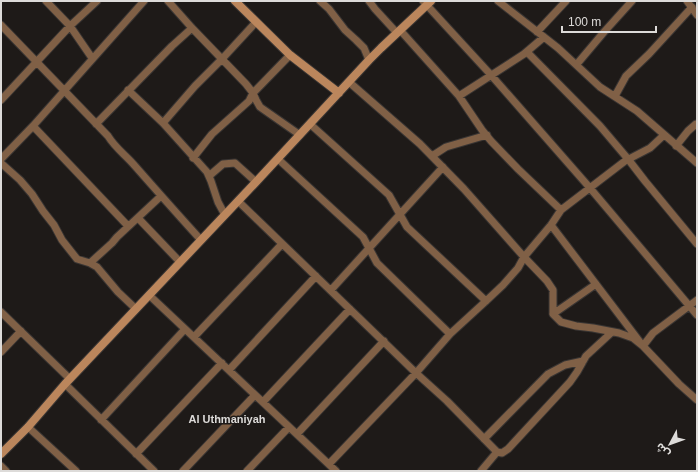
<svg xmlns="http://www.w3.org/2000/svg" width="698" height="472" viewBox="0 0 698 472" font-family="Helvetica,'Noto Sans Arabic',sans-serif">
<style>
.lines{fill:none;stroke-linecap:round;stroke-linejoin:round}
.street-casing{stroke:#393533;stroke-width:9}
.secondary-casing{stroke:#393533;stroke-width:10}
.street{stroke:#806046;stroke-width:7}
.secondary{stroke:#bb865c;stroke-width:8}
.labels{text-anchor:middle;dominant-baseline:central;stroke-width:3;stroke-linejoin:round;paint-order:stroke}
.neighbourhood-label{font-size:11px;font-weight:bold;fill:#dddbd9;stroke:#1e1a18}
</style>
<rect width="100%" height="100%" fill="#1e1a18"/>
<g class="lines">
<defs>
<path id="street" d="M 46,1 L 70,26 L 92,58
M 168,1 L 192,28 L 246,84 L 253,93 L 256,100 L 260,107 L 300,135
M 320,1 L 329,9 L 345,30 L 356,40 L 364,48 L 369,60
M 369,1 L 375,9 L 397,33
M 423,1 L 491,75 L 590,188 L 697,315
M 498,1 L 558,48 L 600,87 L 637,111 L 697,163
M 687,1 L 697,15
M 1,25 L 108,136 C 116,149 126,155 135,166 C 157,191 179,216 201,240
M 400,30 L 459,96 L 482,130 L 491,141 L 518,169 L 561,210
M 537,32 L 566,1
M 527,52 L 600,126 L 628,159 L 645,181 L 697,244
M 577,64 L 604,32 L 632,1
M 349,82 L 420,144 L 464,189 L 524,257 L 547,281 L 553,290 L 553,314 L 561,322 L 576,326 L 593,328 L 619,333 L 633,338 L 643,346
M 128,90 L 163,123 L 207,172 L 211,181 L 218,202 L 225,215
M 459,96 L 524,54 L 544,37
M 615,96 L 626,76 L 649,54 L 692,7
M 1,100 L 70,26 L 97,1
M 163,123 L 195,86 L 222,59 L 256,22
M 96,124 L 172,46 L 192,28
M 310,124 L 389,195 L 407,227 L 486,301
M 33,126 L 128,226
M 676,146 L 688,131 L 696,124 L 697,124
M 432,156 L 446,147 L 487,135
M 193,158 L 212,134 L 249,101 L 253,93 L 290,55
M 1,159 L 33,126 L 144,1
M 278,159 L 363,237 L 377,263 L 450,334
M 1,163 L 20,180 L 32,194 L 43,211 L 54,225 L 62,240 L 77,259 L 90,263 L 97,267 L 118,292 L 136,309
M 209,176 L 223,164 L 235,163 L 256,182
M 238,201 L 416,373 L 447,401 L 497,452 L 502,453 L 508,449 L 570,382 L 577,372 L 586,356 L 612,332
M 138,218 L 180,262
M 551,225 L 643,346 L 679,384 L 697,400
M 90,263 L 112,243 L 117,237 L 161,196
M 331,290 L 443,167
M 149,295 L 336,471
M 1,312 L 70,379
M 553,314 L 596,284
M 194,337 L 282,244
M 643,346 L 653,333 L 697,300
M 1,352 L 21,331
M 229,370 L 316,276
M 65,384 L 154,471
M 263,402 L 350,309
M 101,420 L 185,329
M 28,427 L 76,471
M 297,434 L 384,341
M 484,439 L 548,374 L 565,365 L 583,361
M 136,454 L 222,363
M 329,464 L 416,373 L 450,334 L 486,301 L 503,285 L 518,268 L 524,257 L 551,225 L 561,210 L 625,161 L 650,148 L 664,135
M 1,466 L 6,471
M 183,471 L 255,395
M 247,471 L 289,427
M 481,471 L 497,452"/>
<path id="secondary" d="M 235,1 L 290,55 L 339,93
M 1,454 L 28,427 L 65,384 L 256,182 L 369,60 L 381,48 L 431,1"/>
</defs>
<!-- street casing -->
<use href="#street" class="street-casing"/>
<!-- secondary casing -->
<use href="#secondary" class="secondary-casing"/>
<!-- street -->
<use href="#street" class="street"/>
<!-- secondary -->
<use href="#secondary" class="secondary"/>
</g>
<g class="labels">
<!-- neighbourhood labels -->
<g class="neighbourhood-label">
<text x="227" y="419">Al Uthmaniyah</text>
</g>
</g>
<!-- border -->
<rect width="698" height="472" fill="none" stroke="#dddbd9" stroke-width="4"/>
<!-- north arrow -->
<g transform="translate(670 444) rotate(229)" stroke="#1e1a18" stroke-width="3" paint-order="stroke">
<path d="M0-3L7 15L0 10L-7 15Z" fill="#dddbd9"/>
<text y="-6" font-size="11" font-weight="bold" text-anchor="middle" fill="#dddbd9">ش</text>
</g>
<!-- scale -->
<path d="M562 26v6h94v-6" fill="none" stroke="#dddbd9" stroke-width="2"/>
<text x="568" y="26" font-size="12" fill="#dddbd9" stroke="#1e1a18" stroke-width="3" paint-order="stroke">100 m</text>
</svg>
